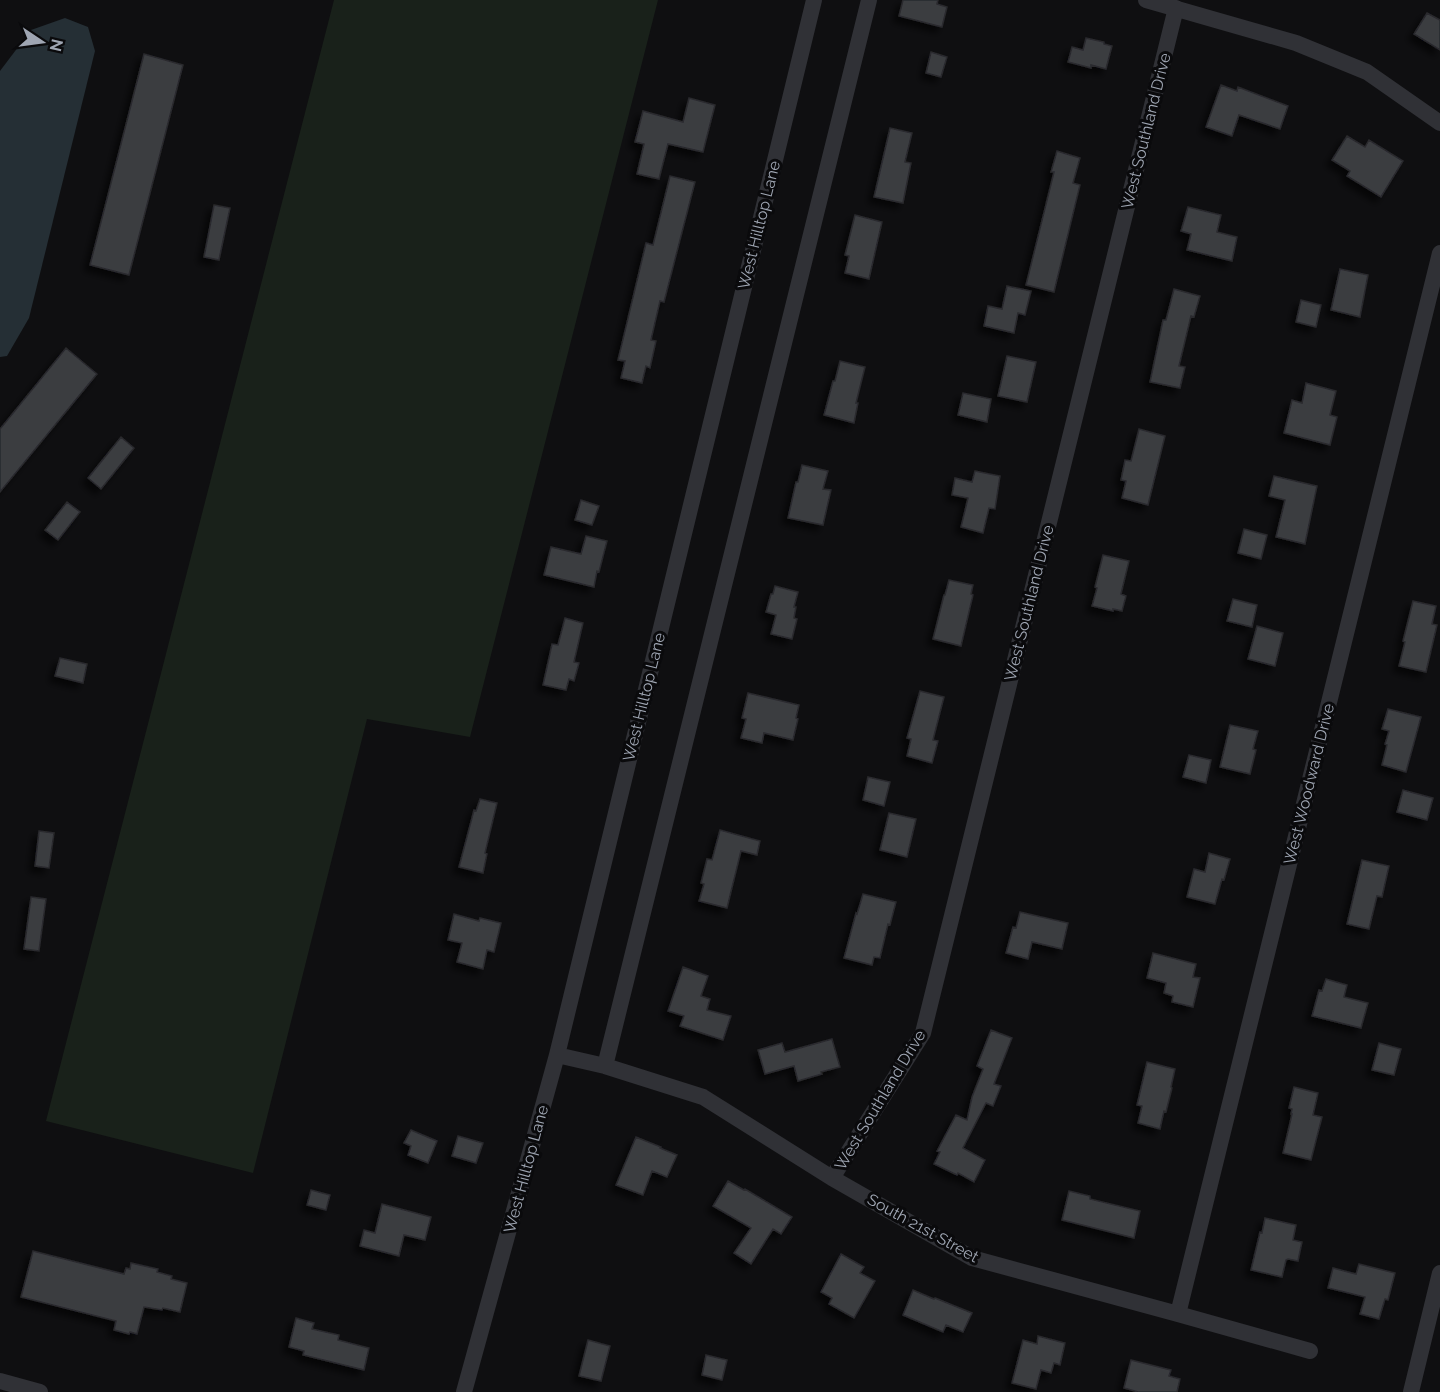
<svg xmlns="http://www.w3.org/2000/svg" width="1440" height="1392" viewBox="0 0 1440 1392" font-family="Raleway,sans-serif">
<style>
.green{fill:#19211a}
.water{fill:#252f35}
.building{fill:#3b3c41;stroke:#29292d;stroke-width:1.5;filter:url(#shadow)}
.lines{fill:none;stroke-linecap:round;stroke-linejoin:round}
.minor{stroke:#303136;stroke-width:16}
.labels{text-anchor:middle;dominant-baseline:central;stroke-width:6;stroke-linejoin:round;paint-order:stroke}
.street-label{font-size:16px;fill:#9fa6b3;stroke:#0a0a0c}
</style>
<defs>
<filter id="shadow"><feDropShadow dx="-5.5" dy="5.5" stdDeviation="3" flood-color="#0009"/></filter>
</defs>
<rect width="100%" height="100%" fill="#0f0f11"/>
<!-- green -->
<path class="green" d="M 334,0 L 658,0 L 470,737 L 367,719 L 253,1173 L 46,1121 Z"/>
<!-- water -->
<path class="water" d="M 65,18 L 88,27 L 95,51 L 29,318 L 7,356 L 0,357 L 0,71 L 31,30 Z"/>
<!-- building -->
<path class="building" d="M 903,0 L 938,0 L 937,4 L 947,7 L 942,27 L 899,16 Z
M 1427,13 L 1440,20 L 1440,50 L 1414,34 Z
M 1086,38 L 1104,42 L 1104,44 L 1112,46 L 1106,69 L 1091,65 L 1091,68 L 1068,62 L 1072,47 L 1083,50 Z
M 931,52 L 947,57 L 941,77 L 926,73 Z
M 144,54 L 183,65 L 129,275 L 90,265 Z
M 1221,85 L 1237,91 L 1238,87 L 1288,106 L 1280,129 L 1239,115 L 1232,136 L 1206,127 Z
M 689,98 L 715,105 L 703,152 L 668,144 L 659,179 L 637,174 L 644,144 L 635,142 L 643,111 L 683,122 Z
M 890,128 L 912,133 L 905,162 L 911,163 L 903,203 L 874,197 Z
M 1347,136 L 1365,147 L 1369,140 L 1403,161 L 1381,197 L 1347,176 L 1350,171 L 1332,160 Z
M 1057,151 L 1080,158 L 1073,183 L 1080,185 L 1054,292 L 1026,285 L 1054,172 L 1051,172 Z
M 670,176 L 695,182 L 664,302 L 660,301 L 651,340 L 656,341 L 650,368 L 646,366 L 642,383 L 621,378 L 625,361 L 618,360 L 646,243 L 653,245 Z
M 214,205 L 230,208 L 219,260 L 204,257 Z
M 1188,207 L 1221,215 L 1217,232 L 1237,237 L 1232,261 L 1187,250 L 1191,234 L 1181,231 Z
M 855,215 L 882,222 L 869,279 L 845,273 L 849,256 L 845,255 Z
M 1340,269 L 1368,275 L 1360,317 L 1331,310 Z
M 1007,286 L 1031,291 L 1025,315 L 1018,313 L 1014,333 L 984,326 L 988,306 L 1002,309 Z
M 1174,289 L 1200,296 L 1194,317 L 1191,316 L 1179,366 L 1185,367 L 1180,388 L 1150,382 L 1163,320 L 1166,320 Z
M 1301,300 L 1321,305 L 1316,327 L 1296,322 Z
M 66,348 L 97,374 L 0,492 L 0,429 Z
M 1007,356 L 1036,362 L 1027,402 L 998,396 Z
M 840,361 L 865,367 L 856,403 L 858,403 L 854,423 L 824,415 L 833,381 L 835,381 Z
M 1306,383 L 1336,391 L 1330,415 L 1337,417 L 1330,445 L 1284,433 L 1292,400 L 1302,403 Z
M 963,393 L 991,399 L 987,422 L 958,415 Z
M 1139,429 L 1165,436 L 1148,505 L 1122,498 L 1126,481 L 1121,480 L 1125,460 L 1131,461 Z
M 121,437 L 134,448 L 101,489 L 88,478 Z
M 802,465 L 828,471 L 823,489 L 831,490 L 823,525 L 788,518 L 796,482 L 798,482 Z
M 975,471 L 1000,476 L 995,509 L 989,508 L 983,533 L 961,527 L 968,498 L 952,495 L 955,478 L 972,482 Z
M 1274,476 L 1317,486 L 1305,544 L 1276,537 L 1285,500 L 1269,496 Z
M 581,500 L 599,506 L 592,525 L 575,520 Z
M 67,502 L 80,512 L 58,540 L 45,530 Z
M 1244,529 L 1267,535 L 1261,559 L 1238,553 Z
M 586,536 L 607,541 L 599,572 L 597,571 L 594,587 L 544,575 L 551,547 L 581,554 Z
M 1103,555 L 1129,561 L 1121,594 L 1126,596 L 1122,611 L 1113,609 L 1113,611 L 1092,606 L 1097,588 L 1095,587 Z
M 949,580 L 973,585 L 971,594 L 973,595 L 961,646 L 933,639 L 944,595 L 945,595 Z
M 775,586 L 798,592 L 794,607 L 796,607 L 794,618 L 797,619 L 792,639 L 771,634 L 776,615 L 766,612 L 771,594 L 773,594 Z
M 1233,599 L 1257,605 L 1252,627 L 1227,621 Z
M 1413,601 L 1436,606 L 1432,624 L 1437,625 L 1426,672 L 1399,666 L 1405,642 L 1403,641 Z
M 565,618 L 583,623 L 574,662 L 579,663 L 574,681 L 569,679 L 566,690 L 543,685 L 552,644 L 558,645 Z
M 1257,626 L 1283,633 L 1275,666 L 1248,659 Z
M 60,658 L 87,664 L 83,683 L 55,676 Z
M 920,691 L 944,697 L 933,740 L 938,741 L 932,763 L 907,756 L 911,739 L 907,738 Z
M 748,693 L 799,705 L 796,718 L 798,719 L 793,740 L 764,733 L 762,743 L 741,738 L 746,719 L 742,718 Z
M 1388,709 L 1421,717 L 1406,772 L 1382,765 L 1387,745 L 1385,744 L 1389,731 L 1382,729 Z
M 1230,725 L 1258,731 L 1253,749 L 1256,750 L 1250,774 L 1220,767 Z
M 1189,755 L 1211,760 L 1206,783 L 1183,777 Z
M 868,777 L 890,782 L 884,806 L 863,800 Z
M 1403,790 L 1433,798 L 1427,820 L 1397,812 Z
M 480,799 L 497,803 L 485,853 L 487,854 L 483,873 L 459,867 L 474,810 L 476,811 Z
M 889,813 L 916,819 L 907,857 L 880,850 Z
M 720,830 L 760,841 L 757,855 L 741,851 L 727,908 L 699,901 L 704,884 L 701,883 L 707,859 L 712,860 Z
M 39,831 L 54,833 L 49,868 L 35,866 Z
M 1209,853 L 1230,859 L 1224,880 L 1222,879 L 1215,904 L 1187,897 L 1194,869 L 1205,872 Z
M 1362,860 L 1389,866 L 1382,897 L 1377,896 L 1369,929 L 1347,924 Z
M 863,894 L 896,902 L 890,925 L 888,924 L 880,958 L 874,957 L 872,965 L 844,958 L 856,913 L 857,914 Z
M 31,897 L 46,899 L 39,951 L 24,949 Z
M 1020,912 L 1068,923 L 1062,949 L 1032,942 L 1028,959 L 1006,953 L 1013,927 L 1016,928 Z
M 454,914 L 479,921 L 480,918 L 501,923 L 494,952 L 487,950 L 483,969 L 457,962 L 462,943 L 448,940 Z
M 1153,953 L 1196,964 L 1193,977 L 1200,978 L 1193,1007 L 1172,1002 L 1173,996 L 1164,993 L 1166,983 L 1147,978 Z
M 683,967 L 708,976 L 701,996 L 710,999 L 707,1010 L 731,1016 L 723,1040 L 680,1026 L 684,1016 L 668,1011 Z
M 1326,979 L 1347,985 L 1344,997 L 1368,1003 L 1361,1028 L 1312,1016 L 1319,990 L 1322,991 Z
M 991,1030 L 1012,1038 L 994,1084 L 1001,1086 L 993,1106 L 986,1103 L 963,1148 L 985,1160 L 974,1182 L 958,1173 L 957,1175 L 934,1164 L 940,1152 L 937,1151 L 956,1115 L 967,1120 L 972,1097 L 983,1069 L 977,1066 Z
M 832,1039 L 840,1067 L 821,1072 L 822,1074 L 798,1081 L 794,1066 L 765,1074 L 758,1050 L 782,1043 L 785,1052 Z
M 1379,1043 L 1401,1049 L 1394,1075 L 1372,1070 Z
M 1147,1062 L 1175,1069 L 1171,1087 L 1172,1088 L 1166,1112 L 1164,1111 L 1160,1129 L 1138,1123 L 1142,1106 L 1137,1105 Z
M 1294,1087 L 1318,1093 L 1313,1115 L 1322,1117 L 1311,1160 L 1283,1153 L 1292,1114 L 1291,1114 L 1292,1109 L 1289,1108 Z
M 411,1130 L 437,1141 L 428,1163 L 408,1155 L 411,1146 L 404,1143 Z
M 458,1136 L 483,1143 L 476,1163 L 452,1156 Z
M 636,1137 L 661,1147 L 660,1148 L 677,1155 L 667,1177 L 652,1171 L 643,1195 L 616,1185 Z
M 728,1181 L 744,1190 L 745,1189 L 792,1217 L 781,1234 L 773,1229 L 751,1264 L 734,1253 L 751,1228 L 713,1206 Z
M 311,1190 L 330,1195 L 326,1210 L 307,1205 Z
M 1069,1191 L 1090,1196 L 1090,1199 L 1140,1211 L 1134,1238 L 1062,1220 Z
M 382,1204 L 431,1217 L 425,1240 L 404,1235 L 399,1256 L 360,1246 L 364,1230 L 375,1233 Z
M 1265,1218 L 1296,1225 L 1293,1240 L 1302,1242 L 1298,1261 L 1288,1259 L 1286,1260 L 1282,1277 L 1251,1270 L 1260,1232 L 1262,1233 Z
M 33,1251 L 124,1274 L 126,1268 L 130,1269 L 131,1263 L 158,1269 L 157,1272 L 172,1276 L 171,1279 L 187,1283 L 180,1312 L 163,1308 L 162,1310 L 144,1307 L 137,1334 L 130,1332 L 129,1334 L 114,1330 L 116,1321 L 21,1297 Z
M 841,1254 L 864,1267 L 860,1273 L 875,1281 L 854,1318 L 829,1304 L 832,1298 L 821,1292 Z
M 1359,1264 L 1395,1273 L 1388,1300 L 1385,1299 L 1379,1319 L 1360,1314 L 1365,1297 L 1328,1288 L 1333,1268 L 1356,1274 Z
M 913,1290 L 934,1299 L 935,1298 L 972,1313 L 963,1332 L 946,1325 L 943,1332 L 903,1315 Z
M 296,1318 L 314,1323 L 312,1329 L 339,1335 L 338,1340 L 369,1348 L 364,1370 L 303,1355 L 304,1351 L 289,1347 Z
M 1038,1336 L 1065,1343 L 1060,1365 L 1054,1363 L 1051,1373 L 1041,1370 L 1036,1389 L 1012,1383 L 1023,1340 L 1037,1344 Z
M 588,1340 L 610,1346 L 601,1381 L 579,1376 Z
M 706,1355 L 727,1360 L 722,1380 L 702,1375 Z
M 1131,1360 L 1171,1370 L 1169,1376 L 1180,1379 L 1177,1392 L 1138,1392 L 1124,1388 Z"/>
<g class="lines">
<!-- minor -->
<path class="minor" d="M 1146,0 L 1296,43 L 1367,72 L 1440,123
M 557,1055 L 605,1066 L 703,1097 L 832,1178 L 972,1258 L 1178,1314 L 1310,1351
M 605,1066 L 869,0
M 832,1178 L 923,1033 L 1176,8
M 1178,1314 L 1440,253
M 0,1381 L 40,1392
M 464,1392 L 557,1055 L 814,0
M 1411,1392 L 1440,1273"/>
</g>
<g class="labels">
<!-- street labels -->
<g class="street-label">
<text transform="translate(1146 131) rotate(-76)">West Southland Drive</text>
<text transform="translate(759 225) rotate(-76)">West Hilltop Lane</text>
<text transform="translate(1029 603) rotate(-76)">West Southland Drive</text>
<text transform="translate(644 697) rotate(-76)">West Hilltop Lane</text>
<text transform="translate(1309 784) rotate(-76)">West Woodward Drive</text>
<text transform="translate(880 1100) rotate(-59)">West Southland Drive</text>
<text transform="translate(526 1169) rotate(-75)">West Hilltop Lane</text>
<text transform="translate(923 1228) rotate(29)">South 21st Street</text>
</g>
</g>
<!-- north arrow -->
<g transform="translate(42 42) rotate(103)" stroke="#0a0a0c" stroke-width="4.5" paint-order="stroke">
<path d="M0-4.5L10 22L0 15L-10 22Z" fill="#9fa6b3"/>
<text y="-9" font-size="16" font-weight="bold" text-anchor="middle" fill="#9fa6b3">N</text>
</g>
</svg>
